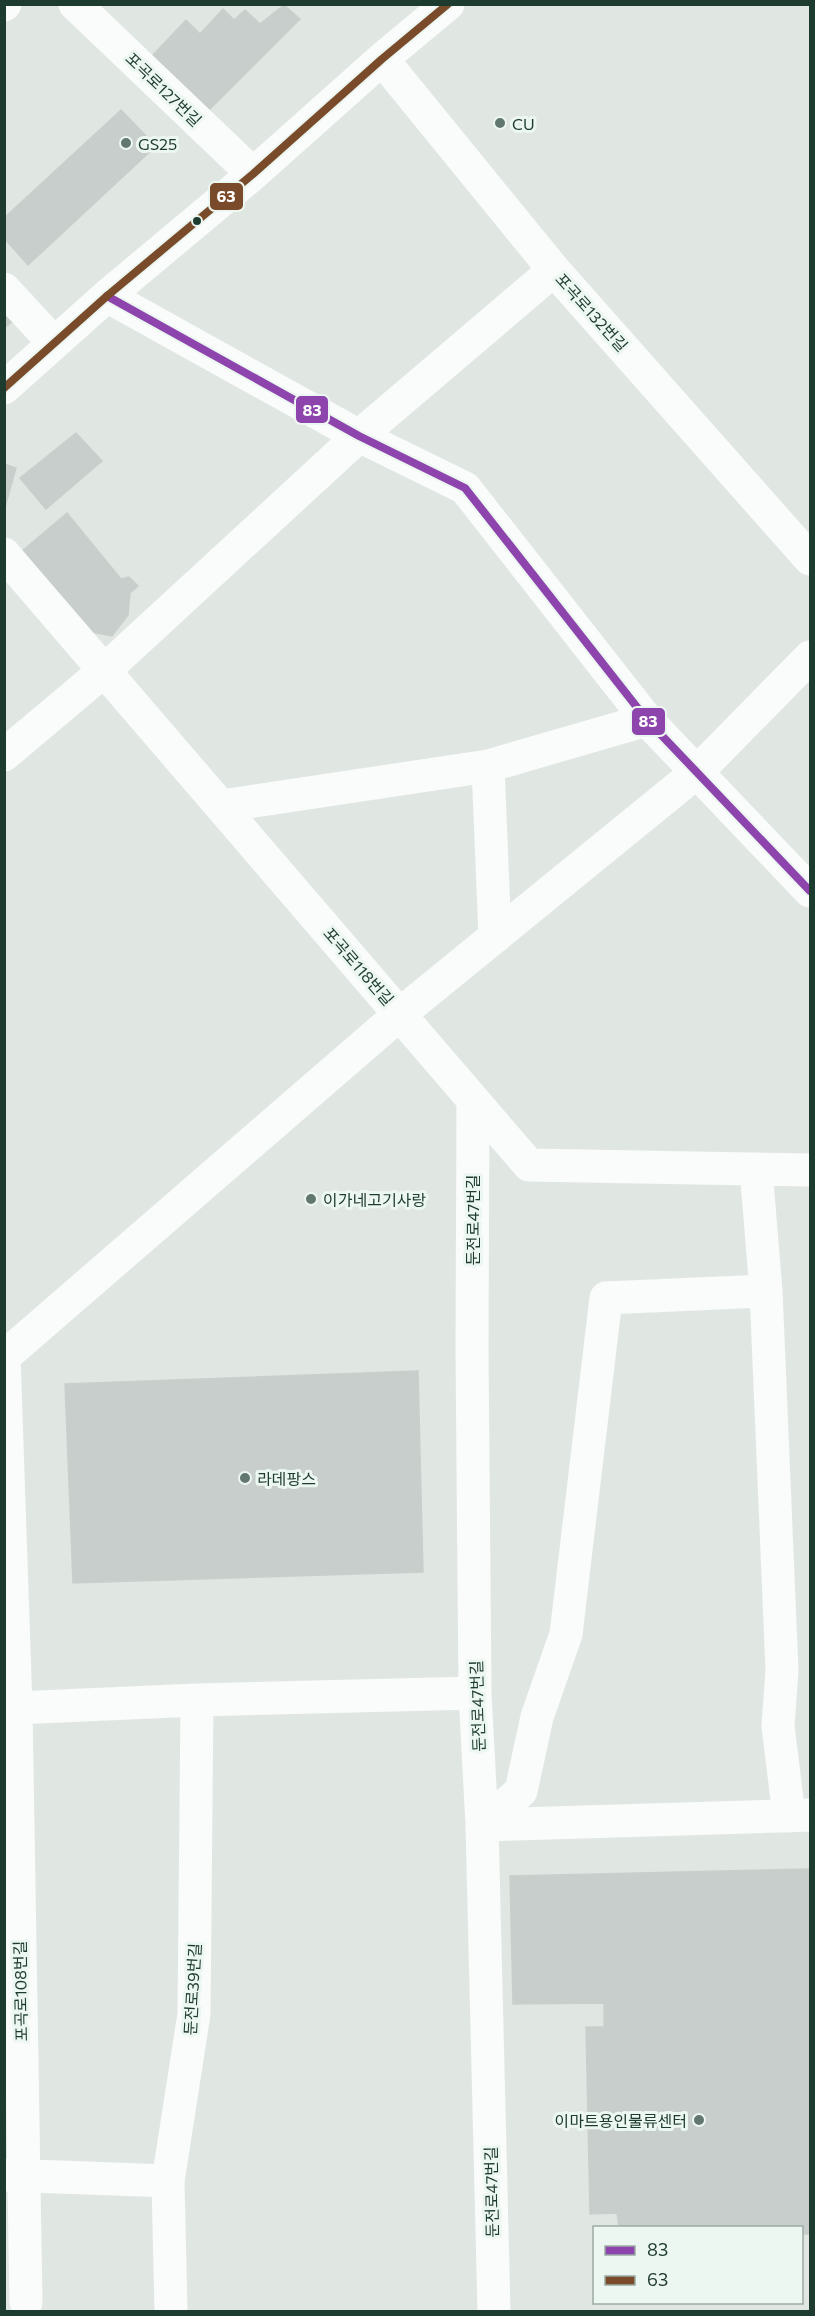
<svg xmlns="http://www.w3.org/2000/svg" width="815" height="2316" viewBox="0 0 815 2316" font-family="Commissioner,'Noto Sans KR',sans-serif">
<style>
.building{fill:#c7cecb;stroke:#c9d0cc;stroke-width:1.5}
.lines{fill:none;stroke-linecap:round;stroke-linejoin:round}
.minor{stroke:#fafbfb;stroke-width:33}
.bus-1-casing{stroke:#edf7f1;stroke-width:12}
.bus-2-casing{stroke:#edf7f1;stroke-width:12}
.bus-1{stroke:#8e44ad;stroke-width:8}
.bus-2{stroke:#7a4b2a;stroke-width:8}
.poi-dot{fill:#62776f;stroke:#edf7f1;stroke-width:2}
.bus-dot{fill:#1e3b30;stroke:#edf7f1;stroke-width:2}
.labels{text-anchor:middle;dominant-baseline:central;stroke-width:6;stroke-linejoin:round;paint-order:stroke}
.street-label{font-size:16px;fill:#1e3b30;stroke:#edf7f1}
.poi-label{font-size:16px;fill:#1e3b30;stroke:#edf7f1;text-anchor:start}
.line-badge{stroke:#edf7f1;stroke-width:2}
.badge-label{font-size:16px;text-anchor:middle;font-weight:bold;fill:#fff}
</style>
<rect width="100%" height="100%" fill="#e0e7e3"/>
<!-- building -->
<path class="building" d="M 284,5 L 300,19 L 204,115 L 151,57 L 186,20 L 200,34 L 223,9 L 234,20 L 245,10 L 260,24 Z
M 121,110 L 156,146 L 28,265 L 4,238 L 4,218 Z
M 4,314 L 12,322 L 4,328 Z
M 76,433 L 102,461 L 46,509 L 20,478 Z
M 4,464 L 16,468 L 4,511 Z
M 67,513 L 121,579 L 129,577 L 138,586 L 130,593 L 128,615 L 112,636 L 87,631 L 22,551 Z
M 418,1371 L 423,1572 L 73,1583 L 65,1384 Z
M 810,1869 L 810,2234 L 802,2234 L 802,2228 L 619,2228 L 617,2213 L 590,2214 L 586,2027 L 604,2027 L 604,2003 L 513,2004 L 510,1876 Z"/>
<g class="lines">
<!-- minor -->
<path class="minor" d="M 75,4 L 253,174
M 4,5 L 5,4
M 382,59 L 554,270 L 810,559
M 4,289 L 54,343
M 107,296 L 359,436 L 465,488 L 647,720 L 810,891
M 4,388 L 107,296 L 253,174 L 382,59 L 448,4
M 4,554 L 529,1165 L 810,1170
M 4,755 L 105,670 L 359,436 L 554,270
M 488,766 L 495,937
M 222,806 L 488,766 L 647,720
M 473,1101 L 472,1349 L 475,1693 L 482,1825 L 494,2312
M 756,1169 L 766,1291 L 782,1670 L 778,1726 L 789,1816
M 4,1356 L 16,1708 L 26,2302
M 5,1356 L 400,1014 L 697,772 L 810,657
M 16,1708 L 197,1700 L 475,1693
M 482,1825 L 521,1791 L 537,1717 L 566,1634 L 606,1298 L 766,1291
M 482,1825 L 810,1815
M 4,2175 L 168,2181
M 171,2312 L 168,2181 L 194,2014 L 197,1700"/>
<defs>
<path id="bus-1" d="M 107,296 L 359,436 L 465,488 L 647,720 L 810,891"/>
<path id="bus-2" d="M 4,388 L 107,296 L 253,174 L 382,59 L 448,4"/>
</defs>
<!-- bus-1 casing -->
<use href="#bus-1" class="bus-1-casing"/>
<!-- bus-2 casing -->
<use href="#bus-2" class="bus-2-casing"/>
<!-- bus-1 -->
<use href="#bus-1" class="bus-1"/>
<!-- bus-2 -->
<use href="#bus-2" class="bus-2"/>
</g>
<!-- markers -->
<g class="poi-dot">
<circle cx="500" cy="123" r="6"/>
<circle cx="126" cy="143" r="6"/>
<circle cx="311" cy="1199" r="6"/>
<circle cx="245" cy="1478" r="6"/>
<circle cx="699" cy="2120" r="6"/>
</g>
<circle class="bus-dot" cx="197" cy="221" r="5"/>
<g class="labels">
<!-- street labels -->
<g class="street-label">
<text transform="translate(164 89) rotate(44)">포곡로127번길</text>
<text transform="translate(592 312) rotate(48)">포곡로132번길</text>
<text transform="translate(359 966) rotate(49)">포곡로118번길</text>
<text transform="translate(472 1220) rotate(-90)">둔전로47번길</text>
<text transform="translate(477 1706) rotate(-92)">둔전로47번길</text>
<text transform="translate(192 1989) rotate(-87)">둔전로39번길</text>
<text transform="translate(20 1991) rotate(-91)">포곡로108번길</text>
<text transform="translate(491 2192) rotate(-91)">둔전로47번길</text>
</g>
<!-- poi labels -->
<g class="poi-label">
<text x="512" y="123">CU</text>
<text x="138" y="143">GS25</text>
<text x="323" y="1199">이가네고기사랑</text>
<text x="257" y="1478">라데팡스</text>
<text x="687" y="2120" text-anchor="end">이마트용인물류센터</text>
</g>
</g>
<g class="line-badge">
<rect x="209" y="182" width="35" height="29" rx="6" fill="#7a4b2a"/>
<rect x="295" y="395" width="34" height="29" rx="6" fill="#8e44ad"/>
<rect x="631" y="707" width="35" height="29" rx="6" fill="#8e44ad"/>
</g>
<g class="badge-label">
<text x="226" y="202">63</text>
<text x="312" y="416">83</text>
<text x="648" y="727">83</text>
</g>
<!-- border -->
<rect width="815" height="2316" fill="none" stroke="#1e3b30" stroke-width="12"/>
<!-- legend -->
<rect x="593" y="2226" width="210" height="78" fill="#edf7f1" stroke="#9aaca4" stroke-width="1.5"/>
<rect x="605" y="2246" width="30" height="9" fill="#8e44ad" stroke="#9aaca4" stroke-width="1.5"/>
<text x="647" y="2256" font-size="18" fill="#1e3b30">83</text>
<rect x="605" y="2276" width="30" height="9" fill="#7a4b2a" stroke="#9aaca4" stroke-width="1.5"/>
<text x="647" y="2286" font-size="18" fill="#1e3b30">63</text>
</svg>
